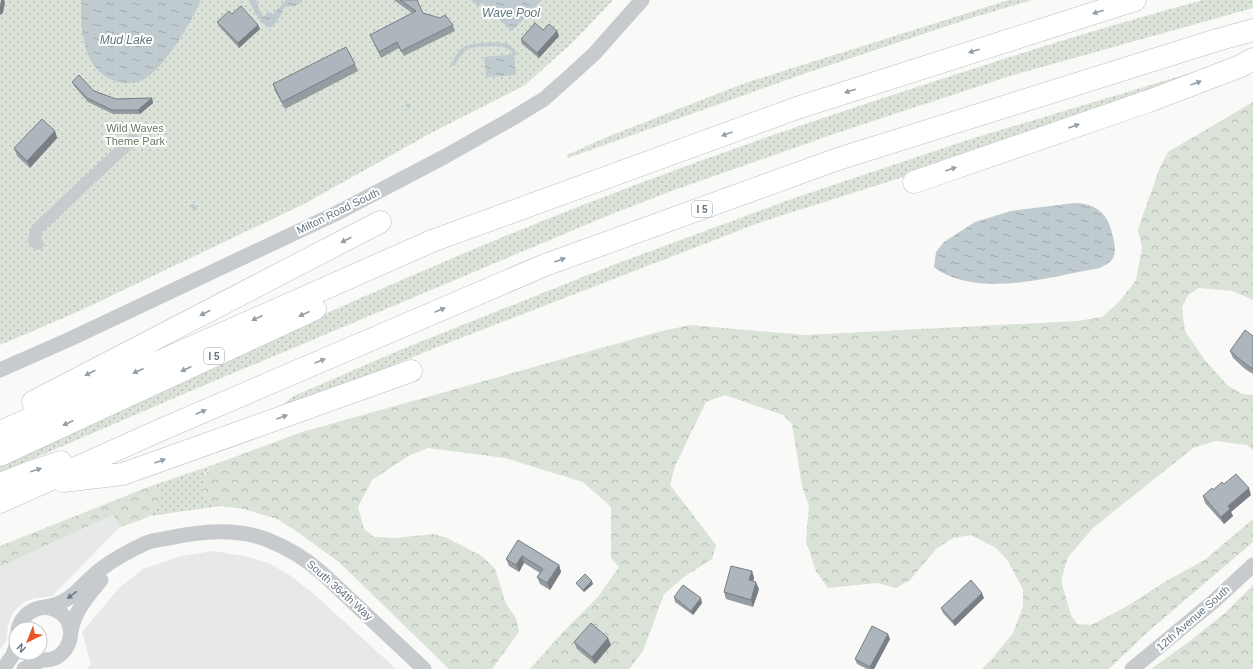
<svg xmlns="http://www.w3.org/2000/svg" width="1253" height="669" viewBox="0 0 1253 669" font-family="Arial,sans-serif">
<style>
.built{fill:#e7e8e8}
.grass{fill:url(#grass-dots)}
.forest{fill:url(#forest-crowns)}
.water{fill:url(#water-ripples)}
.lines{fill:none;stroke-linecap:round;stroke-linejoin:round}
.stream{stroke:#c0cbcf;stroke-width:4}
.motorway-casing{stroke:#b9bdc0;stroke-width:23}
.minor{stroke:#c7cbce;stroke-width:12}
.tertiary{stroke:#c7cbce;stroke-width:15}
.motorway{stroke:#fff;stroke-width:22}
.wall{fill:#959da2}
.shaded-wall{fill:#797f84}
.building{fill:#adb6bc;stroke:#797f84}
.oneway{fill:#929ea8}
.oneway2{fill:#687987}
.labels{text-anchor:middle;dominant-baseline:central;stroke-width:4;stroke-linejoin:round;paint-order:stroke}
.shield{fill:#fff;stroke:#929ea8;stroke-width:1}
.shield-label{font-size:10px;font-weight:bold;fill:#637583}
.park-label{font-size:11px;fill:#677a63;stroke:#fff}
.street-label{font-size:11px;fill:#637583;stroke:#fff}
.water-label{font-size:12px;font-style:italic;fill:#5e757c;stroke:#fff}
</style>
<defs>
<pattern id="grass-dots" width="8" height="8" patternUnits="userSpaceOnUse"><rect width="8" height="8" fill="#dbe2d8"/><path d="M2 2h.1M6 6h.1" fill="none" stroke="#b5bcb5" stroke-width="1.8" stroke-linecap="round"/></pattern>
<pattern id="forest-crowns" width="20" height="18" patternUnits="userSpaceOnUse"><rect width="20" height="18" fill="#dbe2d8"/><path d="M2 6a3 3 0 1 1 6 0M12 15a3 3 0 1 1 6 0" fill="none" stroke="#b5bcb5"/></pattern>
<pattern id="water-ripples" width="26" height="14" patternUnits="userSpaceOnUse"><rect width="26" height="14" fill="#c0cbcf"/><path d="M2 4q2-2 4 0t4 0M15 11q2-2 4 0t4 0" fill="none" stroke="#a0a9ad"/></pattern>
</defs>
<rect width="100%" height="100%" fill="#f9f9f7"/>
<!-- built -->
<path class="built" d="M 113,515 L 120,527 L 52,596 L 32,599 L 24,602 L 13,612 L 8,625 L 6,642 L 0,649 L 0,567 Z
M 213,551 L 249,557 L 268,563 L 288,574 L 314,594 L 396,669 L 87,669 L 91,664 L 82,632 L 119,588 L 143,569 L 181,556 Z"/>
<!-- grass -->
<path class="grass" d="M 0,0 L 613,0 L 572,43 L 525,85 L 431,133 L 304,204 L 75,313 L 0,345 Z
M 1009,0 L 1032,0 L 971,18 L 809,72 L 568,158 L 567,155 L 607,137 L 745,83 Z
M 1203,0 L 1253,0 L 1253,8 L 1010,76 L 831,135 L 674,190 L 602,218 L 186,393 L 0,473 L 0,464 C 167,387 333,307 503,237 C 624,187 749,142 874,101 C 983,65 1092,30 1203,0 Z
M 1197,71 L 1136,103 L 761,222 L 430,350 L 310,399 L 296,404 L 282,405 L 294,396 L 400,350 L 613,265 L 786,201 L 964,141 Z
M 213,465 L 205,473 L 206,498 L 220,506 L 150,516 L 157,509 L 159,489 L 151,486 Z"/>
<!-- forest -->
<path class="forest" d="M 1253,102 L 1253,300 L 1232,291 L 1199,288 L 1188,295 L 1182,308 L 1185,331 L 1204,359 L 1227,385 L 1242,394 L 1253,395 L 1253,450 L 1247,445 L 1216,441 L 1193,448 L 1093,528 L 1068,557 L 1061,581 L 1071,615 L 1077,624 L 1091,625 L 1124,608 L 1168,580 L 1206,559 L 1253,519 L 1253,542 L 1150,630 L 1109,669 L 982,669 L 991,660 L 1013,633 L 1023,606 L 1023,590 L 1008,561 L 996,548 L 971,535 L 953,538 L 936,549 L 910,580 L 896,588 L 877,583 L 828,588 L 816,571 L 806,541 L 809,506 L 802,486 L 792,424 L 783,415 L 725,395 L 706,402 L 675,466 L 670,485 L 716,545 L 712,559 L 684,577 L 664,594 L 643,651 L 629,669 L 530,669 L 563,632 L 598,597 L 619,567 L 611,558 L 611,507 L 583,482 L 505,458 L 428,448 L 410,455 L 372,480 L 358,507 L 364,529 L 374,537 L 396,538 L 433,534 L 447,538 L 482,556 L 495,569 L 506,604 L 516,618 L 519,632 L 492,669 L 449,669 L 340,563 L 299,533 L 277,519 L 244,509 L 220,506 L 206,498 C 202,483 202,476 213,465 L 302,432 L 662,331 L 690,325 L 805,335 L 1077,321 L 1102,317 L 1119,302 L 1136,280 L 1142,248 L 1138,229 L 1160,167 L 1168,152 Z
M 151,486 L 159,489 C 166,516 140,520 120,527 L 113,515 L 0,567 L 0,546 Z
M 1253,585 L 1253,669 L 1151,669 L 1190,641 L 1225,613 Z"/>
<!-- water -->
<path class="water" d="M 81,0 L 201,0 C 190,24 167,64 145,79 C 136,84 128,84 118,82 C 82,72 81,31 81,0 Z
M 248,0 L 256,0 L 262,15 L 264,17 L 268,11 L 273,14 L 286,0 L 303,0 C 299,7 292,6 285,7 C 280,14 278,24 269,28 L 261,22 Z
M 470,0 L 542,0 L 512,31 L 482,3 L 479,6 Z
M 514,54 L 516,75 L 486,77 L 484,57 Z
M 1074,203 C 1097,203 1109,215 1113,237 C 1114,242 1116,250 1114,256 C 1112,262 1105,265 1100,268 C 1053,276 993,295 947,275 C 942,273 938,270 934,267 L 936,252 L 944,242 L 975,222 L 1011,211 Z"/>
<g class="lines">
<!-- stream -->
<path class="stream" d="M 453,64 C 457,58 461,49 468,47 C 476,44 499,44 507,46 C 510,47 512,49 514,52 L 514,54
M 408,105 L 409,106
M 193,206 L 195,208"/>
<defs>
<path id="motorway" d="M 914,182 L 1149,101 L 1241,66 L 1253,59
M 33,402 L 380,222
M 0,432 L 432,241 L 797,108 L 1135,0
M 0,455 L 315,309
M 63,481 L 123,474 L 411,371
M 0,484 L 28,473 L 61,462
M 0,502 L 165,428 L 545,265 L 838,159 L 1217,40 L 1253,30"/>
</defs>
<!-- motorway casing -->
<use href="#motorway" class="motorway-casing"/>
<!-- minor -->
<path class="minor" d="M 38,244 L 34,240 L 37,229 L 133,139"/>
<!-- tertiary -->
<path class="tertiary" d="M 0,370 L 68,340 L 335,214 L 444,157 L 513,118 L 544,99 L 570,76 L 594,54 L 642,0
M 45,607 C 72,604 81,584 101,569 C 114,559 131,550 146,543 C 153,540 162,539 169,538 C 200,531 238,528 268,540 C 288,548 306,559 322,573 L 424,669
M 18,629 C 24,610 45,600 62,614 C 76,626 72,650 55,658 C 45,662 35,660 27,653
M 71,631 C 75,610 88,596 101,580
M 3,669 L 13,655 L 16,646
M 24,669 L 42,660
M 1132,669 L 1213,602 L 1253,565"/>
<!-- motorway -->
<use href="#motorway" class="motorway"/>
</g>
<!-- wall -->
<path class="wall" d="M 394,0 L 418,0 L 417,1 L 423,13 L 453,25 L 455,31 L 404,56 L 399,48 L 381,58 L 370,35 L 412,13 L 395,1 Z
M 232,14 L 258,25 L 260,29 L 239,48 L 219,26 L 217,22 Z
M 543,30 L 557,31 L 559,36 L 539,58 L 522,44 L 521,39 Z
M 355,64 L 358,71 L 285,109 L 275,91 L 273,84 Z
M 72,82 L 116,99 L 152,98 L 153,103 L 140,114 L 113,114 L 88,102 L 74,86 Z
M 55,131 L 57,138 L 30,168 L 17,156 L 14,148 Z
M 1253,336 L 1253,374 L 1245,369 L 1233,358 L 1230,351 Z
M 1224,484 L 1251,495 L 1231,512 L 1233,516 L 1224,524 L 1205,503 L 1203,496 Z
M 518,540 L 559,565 L 561,572 L 550,590 L 540,584 L 537,577 L 540,573 L 524,563 L 519,572 L 509,566 L 506,559 Z
M 752,571 L 754,578 L 753,581 L 759,589 L 753,607 L 726,599 L 724,592 Z
M 576,583 L 593,584 L 584,592 L 577,585 Z
M 674,597 L 702,603 L 693,615 L 675,602 Z
M 984,598 L 955,626 L 943,613 L 941,608 Z
M 890,639 L 874,669 L 867,669 L 857,664 L 855,659 Z
M 574,642 L 611,645 L 595,664 L 577,649 Z"/>
<!-- shaded-wall -->
<path class="shaded-wall" d="M 1,0 L 4,0 L 5,2 L 3,13 L 0,15 L 0,6 Z
M 258,25 L 260,29 L 239,48 L 238,43 Z
M 557,31 L 559,36 L 539,58 L 537,53 Z
M 152,98 L 153,103 L 140,114 L 138,110 Z
M 55,131 L 57,138 L 30,168 L 27,161 Z
M 1249,488 L 1251,495 L 1231,512 L 1233,516 L 1224,524 L 1221,517 L 1228,506 Z
M 522,556 L 524,563 L 519,572 L 516,565 Z
M 559,565 L 561,572 L 550,590 L 547,583 Z
M 752,571 L 754,578 L 752,587 L 749,580 Z
M 592,581 L 593,584 L 584,592 L 583,590 Z
M 756,582 L 759,589 L 753,607 L 751,600 Z
M 982,593 L 984,598 L 955,626 L 953,621 Z
M 701,598 L 702,603 L 693,615 L 691,611 Z
M 888,634 L 890,639 L 874,669 L 871,669 L 870,667 Z
M 608,638 L 611,645 L 595,664 L 592,657 Z"/>
<!-- building -->
<path class="building" d="M 400,0 L 417,0 L 423,13 L 440,18 L 445,15 L 453,25 L 401,51 L 397,42 L 379,52 L 370,35 L 416,11 Z
M 241,6 L 258,25 L 238,43 L 217,22 L 229,11 L 232,14 Z
M 535,23 L 543,30 L 549,24 L 557,31 L 537,53 L 521,39 Z
M 346,47 L 355,64 L 282,102 L 273,84 Z
M 79,75 L 94,91 L 116,99 L 152,98 L 138,110 L 112,110 L 87,98 L 72,82 Z
M 42,119 L 55,131 L 27,161 L 14,148 Z
M 1245,330 L 1253,336 L 1253,369 L 1243,362 L 1230,351 Z
M 1236,474 L 1249,488 L 1228,506 L 1230,509 L 1221,517 L 1203,496 L 1212,488 L 1213,490 L 1222,482 L 1224,484 Z
M 518,540 L 559,565 L 547,583 L 537,577 L 543,569 L 522,556 L 516,565 L 506,559 Z
M 731,566 L 752,571 L 749,580 L 756,582 L 751,600 L 724,592 Z
M 585,574 L 592,581 L 583,590 L 576,583 Z
M 971,580 L 982,593 L 953,621 L 941,608 Z
M 683,585 L 701,598 L 691,611 L 674,597 Z
M 591,623 L 608,638 L 592,657 L 574,642 Z
M 872,626 L 888,634 L 870,667 L 855,659 Z"/>
<!-- one-way arrows -->
<defs><path id="oneway-solid" d="M-6-.8H1V-3.2L6.5 0L1 3.2V.8H-6Z"/></defs>
<g class="oneway">
<use href="#oneway-solid" transform="translate(1098 12) rotate(162)"/>
<use href="#oneway-solid" transform="translate(974 51) rotate(162)"/>
<use href="#oneway-solid" transform="translate(1196 83) rotate(-20)"/>
<use href="#oneway-solid" transform="translate(850 91) rotate(162)"/>
<use href="#oneway-solid" transform="translate(1074 126) rotate(-19)"/>
<use href="#oneway-solid" transform="translate(727 134) rotate(160)"/>
<use href="#oneway-solid" transform="translate(951 169) rotate(-19)"/>
<use href="#oneway-solid" transform="translate(346 240) rotate(153)"/>
<use href="#oneway-solid" transform="translate(560 260) rotate(-20)"/>
<use href="#oneway-solid" transform="translate(440 310) rotate(-23)"/>
<use href="#oneway-solid" transform="translate(205 313) rotate(153)"/>
<use href="#oneway-solid" transform="translate(304 314) rotate(155)"/>
<use href="#oneway-solid" transform="translate(257 318) rotate(156)"/>
<use href="#oneway-solid" transform="translate(320 361) rotate(-23)"/>
<use href="#oneway-solid" transform="translate(186 369) rotate(155)"/>
<use href="#oneway-solid" transform="translate(138 371) rotate(156)"/>
<use href="#oneway-solid" transform="translate(90 373) rotate(153)"/>
<use href="#oneway-solid" transform="translate(201 412) rotate(-23)"/>
<use href="#oneway-solid" transform="translate(282 417) rotate(-20)"/>
<use href="#oneway-solid" transform="translate(68 423) rotate(155)"/>
<use href="#oneway-solid" transform="translate(160 461) rotate(-20)"/>
<use href="#oneway-solid" transform="translate(36 470) rotate(-18)"/>
</g>
<use class="oneway2" href="#oneway-solid" transform="translate(72 595) rotate(142)"/>
<g class="labels">
<!-- shield labels -->
<g class="shield">
<rect x="692" y="201" width="20" height="16" rx="3"/>
<rect x="204" y="348" width="20" height="16" rx="3"/>
</g>
<g class="shield-label">
<text x="702" y="209">I 5</text>
<text x="214" y="356">I 5</text>
</g>
<!-- park labels -->
<g class="park-label">
<text x="135" y="128">Wild Waves<tspan x="135" dy="13">Theme Park</tspan></text>
</g>
<!-- street labels -->
<g class="street-label">
<text transform="translate(338 211) rotate(-26)">Milton Road South</text>
<text transform="translate(340 590) rotate(42)">South 364th Way</text>
<text transform="translate(1193 618) rotate(-41)">12th Avenue South</text>
</g>
<!-- water labels -->
<g class="water-label">
<text x="511" y="13">Wave Pool</text>
<text x="126" y="40">Mud Lake</text>
</g>
</g>
<!-- north arrow -->
<g transform="translate(28 641) rotate(223)"><circle r="19" fill="#ffffff" stroke="#c1c8cd"/>
<path d="M0-3L7 15L0 10L-7 15Z" fill="#e95428"/>
<text y="-6" font-size="11" font-weight="bold" text-anchor="middle" fill="#637583">N</text>
</g>
</svg>
